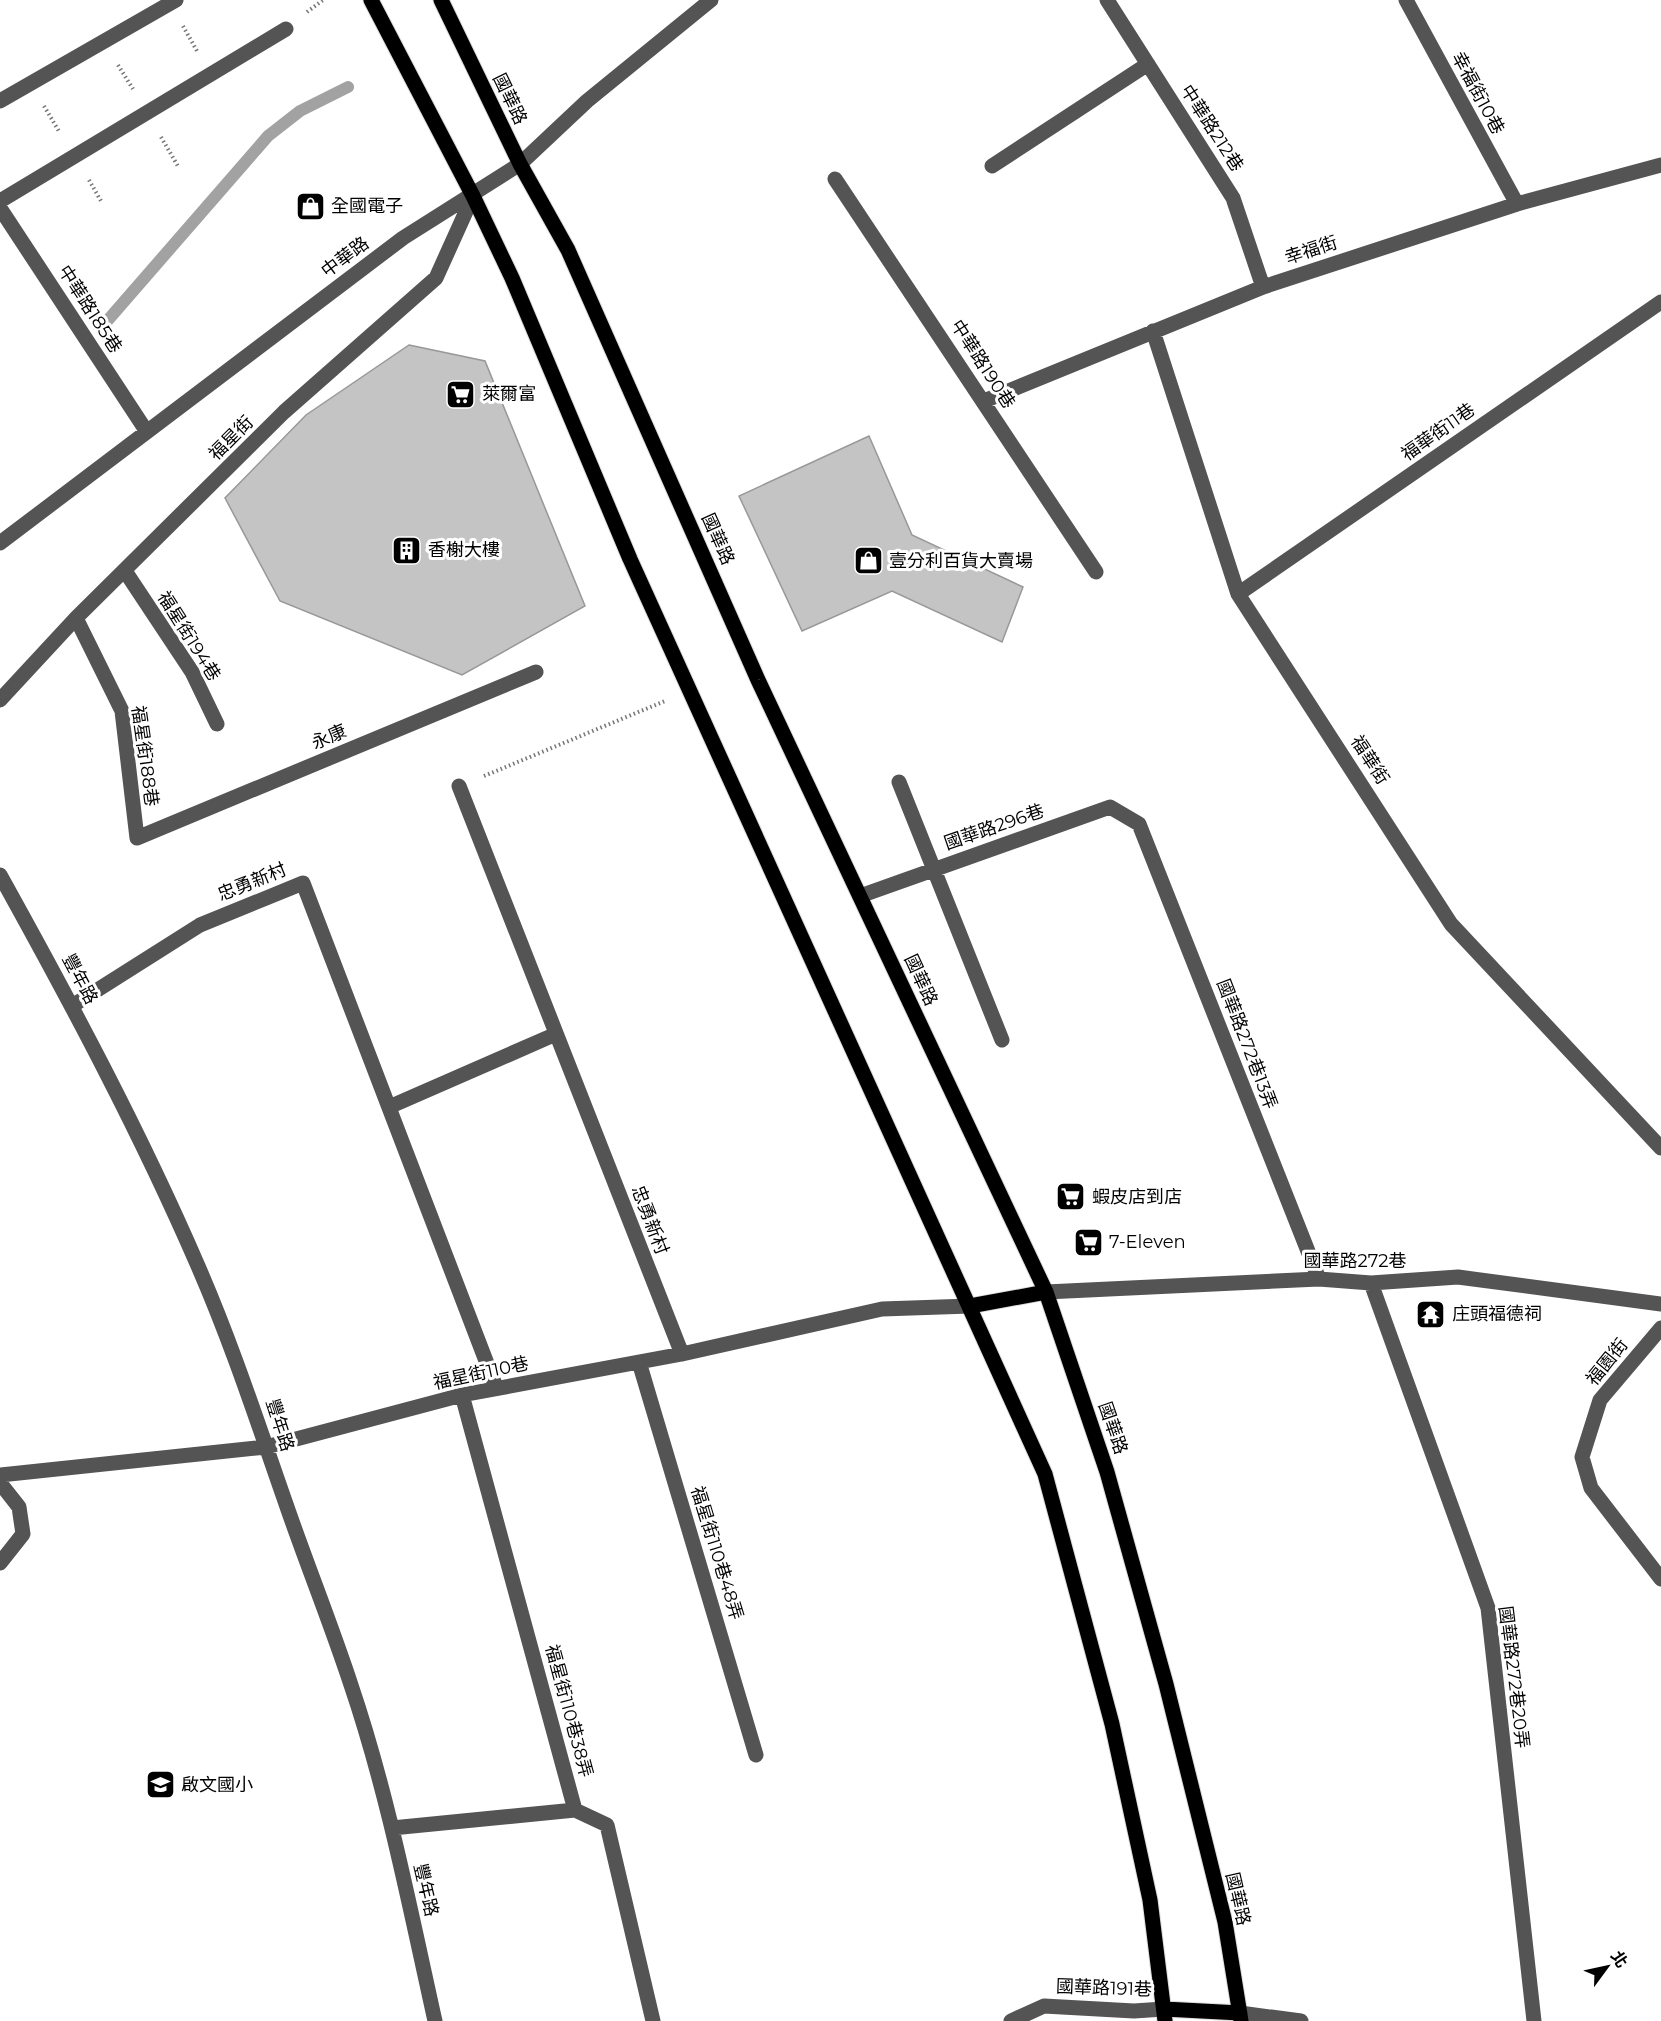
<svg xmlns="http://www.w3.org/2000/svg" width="1661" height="2021" viewBox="0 0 1661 2021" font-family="Montserrat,'Noto Sans TC',sans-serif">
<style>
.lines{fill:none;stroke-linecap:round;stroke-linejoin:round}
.stream{stroke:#a2a2a2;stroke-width:12}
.building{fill:#c4c4c4;stroke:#989898;stroke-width:1.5}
.major-casing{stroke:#dbdbdb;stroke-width:17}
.path{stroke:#767676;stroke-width:4;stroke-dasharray:1.5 3;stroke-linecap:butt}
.minor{stroke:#545454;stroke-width:15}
.major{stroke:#000;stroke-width:15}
.labels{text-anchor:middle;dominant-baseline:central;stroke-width:6;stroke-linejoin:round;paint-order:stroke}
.street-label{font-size:18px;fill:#000;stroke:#fff}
.poi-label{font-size:18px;fill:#000;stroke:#fff;text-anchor:start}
</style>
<rect width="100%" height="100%" fill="#fff"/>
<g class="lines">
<!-- stream -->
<path class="stream" d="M 108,320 L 268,136 L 300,111 L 348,87"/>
</g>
<!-- building -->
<path class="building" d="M 409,345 L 485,361 L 585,606 L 462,675 L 280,601 L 225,498 L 306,415 Z
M 869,436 L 912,535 L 1023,587 L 1002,642 L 892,591 L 802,631 L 739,496 Z"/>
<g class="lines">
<defs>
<path id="major" d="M 371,0 L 473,196 L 512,278 L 630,559 L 1045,1474 L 1112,1724 L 1150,1900 L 1165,2021
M 441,0 L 520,164 L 568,250 L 758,680 L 1046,1292 L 1107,1472 L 1166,1684 L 1225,1922 L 1241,2021
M 970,1306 L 1046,1292
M 1164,2009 L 1240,2013"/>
</defs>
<!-- major casing -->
<use href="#major" class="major-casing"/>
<!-- path -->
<path class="path" d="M 307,12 L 323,0
M 183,26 L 197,51
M 118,65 L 133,89
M 44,106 L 60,133
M 161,137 L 179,168
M 89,180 L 101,201
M 484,776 L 665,701"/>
<!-- minor -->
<path class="minor" d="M 1107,0 L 1233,198 L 1263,287
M 1406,0 L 1517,204
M 0,101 L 176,0
M 992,166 L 1148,64
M 835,179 L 1096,572
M 0,201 L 286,29
M 0,208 L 147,432
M 1153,331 L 1238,594 L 1451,924 L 1661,1148
M 984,401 L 1263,287 L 1517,204 L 1661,165
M 0,543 L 403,238 L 520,164 L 587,101 L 711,0
M 125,571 L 192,672 L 217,724
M 1238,594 L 1661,302
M 76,618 L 122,711 L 137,838 L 536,672
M 0,700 L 76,618 L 284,412 L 436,278 L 473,196
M 899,782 L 1002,1040
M 459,786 L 682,1354
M 0,875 C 71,1003 140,1132 198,1266 C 232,1344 258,1424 286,1504 C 307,1565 331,1624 351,1685 C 388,1794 410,1909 435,2021
M 860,896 L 1110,807 L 1139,824 L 1319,1279
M 72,1006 L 200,925 L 303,883 L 496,1387
M 389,1107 L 556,1034
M 1371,1283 L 1488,1608 L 1534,2021
M 1046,1292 L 1319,1279 L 1371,1283 L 1458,1277 L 1661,1304
M 1661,1328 L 1600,1400 L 1582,1457 L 1591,1488 L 1661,1579
M 639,1362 L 756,1755
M 462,1395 L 575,1810 L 607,1825 L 653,2021
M 0,1475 L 266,1447 L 462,1395 L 682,1354 L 882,1309 L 970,1306
M 0,1483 L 19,1507 L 23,1534 L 0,1563
M 392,1828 L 575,1810
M 1240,2013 L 1301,2021
M 1011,2021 L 1044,2006 L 1134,2011 L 1164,2009"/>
<!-- major -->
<use href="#major" class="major"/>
</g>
<!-- icons -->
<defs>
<symbol id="shop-square" viewBox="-11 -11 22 22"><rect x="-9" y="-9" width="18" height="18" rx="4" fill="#000" stroke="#fff"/><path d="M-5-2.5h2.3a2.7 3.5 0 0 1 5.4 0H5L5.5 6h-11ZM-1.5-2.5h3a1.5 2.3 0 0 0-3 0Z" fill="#fff"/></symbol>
<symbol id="supermarket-square" viewBox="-11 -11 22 22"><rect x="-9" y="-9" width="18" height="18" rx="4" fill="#000" stroke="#fff"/><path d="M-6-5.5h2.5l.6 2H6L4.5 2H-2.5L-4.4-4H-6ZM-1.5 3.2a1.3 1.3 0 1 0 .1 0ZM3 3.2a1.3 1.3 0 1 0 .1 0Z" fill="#fff"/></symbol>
<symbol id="building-square" viewBox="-11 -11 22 22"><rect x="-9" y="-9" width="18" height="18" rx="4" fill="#000" stroke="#fff"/><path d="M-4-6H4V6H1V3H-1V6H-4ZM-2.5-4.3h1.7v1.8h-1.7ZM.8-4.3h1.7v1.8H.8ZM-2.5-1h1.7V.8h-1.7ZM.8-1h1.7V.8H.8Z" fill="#fff"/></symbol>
<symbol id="temple-square" viewBox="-11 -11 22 22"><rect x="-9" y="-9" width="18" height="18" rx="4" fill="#000" stroke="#fff"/><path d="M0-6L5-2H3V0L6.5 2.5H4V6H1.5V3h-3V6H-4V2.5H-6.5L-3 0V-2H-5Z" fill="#fff"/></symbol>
<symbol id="school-square" viewBox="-11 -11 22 22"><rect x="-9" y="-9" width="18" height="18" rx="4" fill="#000" stroke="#fff"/><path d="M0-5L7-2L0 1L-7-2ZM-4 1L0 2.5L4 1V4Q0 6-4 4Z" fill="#fff"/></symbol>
</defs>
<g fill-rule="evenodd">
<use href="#shop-square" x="294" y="190" width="33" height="33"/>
<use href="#supermarket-square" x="444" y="378" width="33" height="33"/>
<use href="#building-square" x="390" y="534" width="33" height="33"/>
<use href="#shop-square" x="852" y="544" width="33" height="33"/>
<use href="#supermarket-square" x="1054" y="1180" width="33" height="33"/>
<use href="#supermarket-square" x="1072" y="1226" width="33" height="33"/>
<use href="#temple-square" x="1414" y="1298" width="33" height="33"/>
<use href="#school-square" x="144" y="1768" width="33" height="33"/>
</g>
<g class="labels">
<!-- street labels -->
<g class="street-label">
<text transform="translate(1478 93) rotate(62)">幸福街10巷</text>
<text transform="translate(510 99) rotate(64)">國華路</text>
<text transform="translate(1212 128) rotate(57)">中華路212巷</text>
<text transform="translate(1311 250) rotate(-18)">幸福街</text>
<text transform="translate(345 257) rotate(-37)">中華路</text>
<text transform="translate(90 309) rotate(57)">中華路185巷</text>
<text transform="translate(983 364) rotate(57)">中華路190巷</text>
<text transform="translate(1438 432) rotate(-35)">福華街11巷</text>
<text transform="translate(231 438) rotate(-45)">福星街</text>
<text transform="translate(718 539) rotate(66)">國華路</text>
<text transform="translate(189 636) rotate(58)">福星街194巷</text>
<text transform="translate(329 737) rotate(-23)">永康</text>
<text transform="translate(145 756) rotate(82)">福星街188巷</text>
<text transform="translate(1370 760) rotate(57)">福華街</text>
<text transform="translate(994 827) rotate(-19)">國華路296巷</text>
<text transform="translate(252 882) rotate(-22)">忠勇新村</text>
<text transform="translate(80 979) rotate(62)">豐年路</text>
<text transform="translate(921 980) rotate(65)">國華路</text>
<text transform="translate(1247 1044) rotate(69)">國華路272巷13弄</text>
<text transform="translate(650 1220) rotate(69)">忠勇新村</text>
<text x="1355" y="1261">國華路272巷</text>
<text transform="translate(1607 1362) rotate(-51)">福園街</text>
<text transform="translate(481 1373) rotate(-12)">福星街110巷</text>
<text transform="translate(280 1425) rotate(72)">豐年路</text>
<text transform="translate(1113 1428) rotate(71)">國華路</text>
<text transform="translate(717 1553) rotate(73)">福星街110巷48弄</text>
<text transform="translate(1514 1677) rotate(83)">國華路272巷20弄</text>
<text transform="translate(569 1711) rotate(75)">福星街110巷38弄</text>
<text transform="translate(426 1890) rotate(77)">豐年路</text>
<text transform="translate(1238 1899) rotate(77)">國華路</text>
<text transform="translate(1104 1988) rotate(2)">國華路191巷</text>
</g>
<!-- poi labels -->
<g class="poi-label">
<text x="331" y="206">全國電子</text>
<text x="482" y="394">萊爾富</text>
<text x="428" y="550">香榭大樓</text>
<text x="889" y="561">壹分利百貨大賣場</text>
<text x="1092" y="1197">蝦皮店到店</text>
<text x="1109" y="1242">7-Eleven</text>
<text x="1452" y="1314">庄頭福德祠</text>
<text x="181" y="1785">啟文國小</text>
</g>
</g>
<!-- north arrow -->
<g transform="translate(1607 1967) rotate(57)" stroke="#ffffff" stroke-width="4.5" paint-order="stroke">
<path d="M0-4.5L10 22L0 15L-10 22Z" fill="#000000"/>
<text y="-9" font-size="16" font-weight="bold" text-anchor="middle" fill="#000000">北</text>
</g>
</svg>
